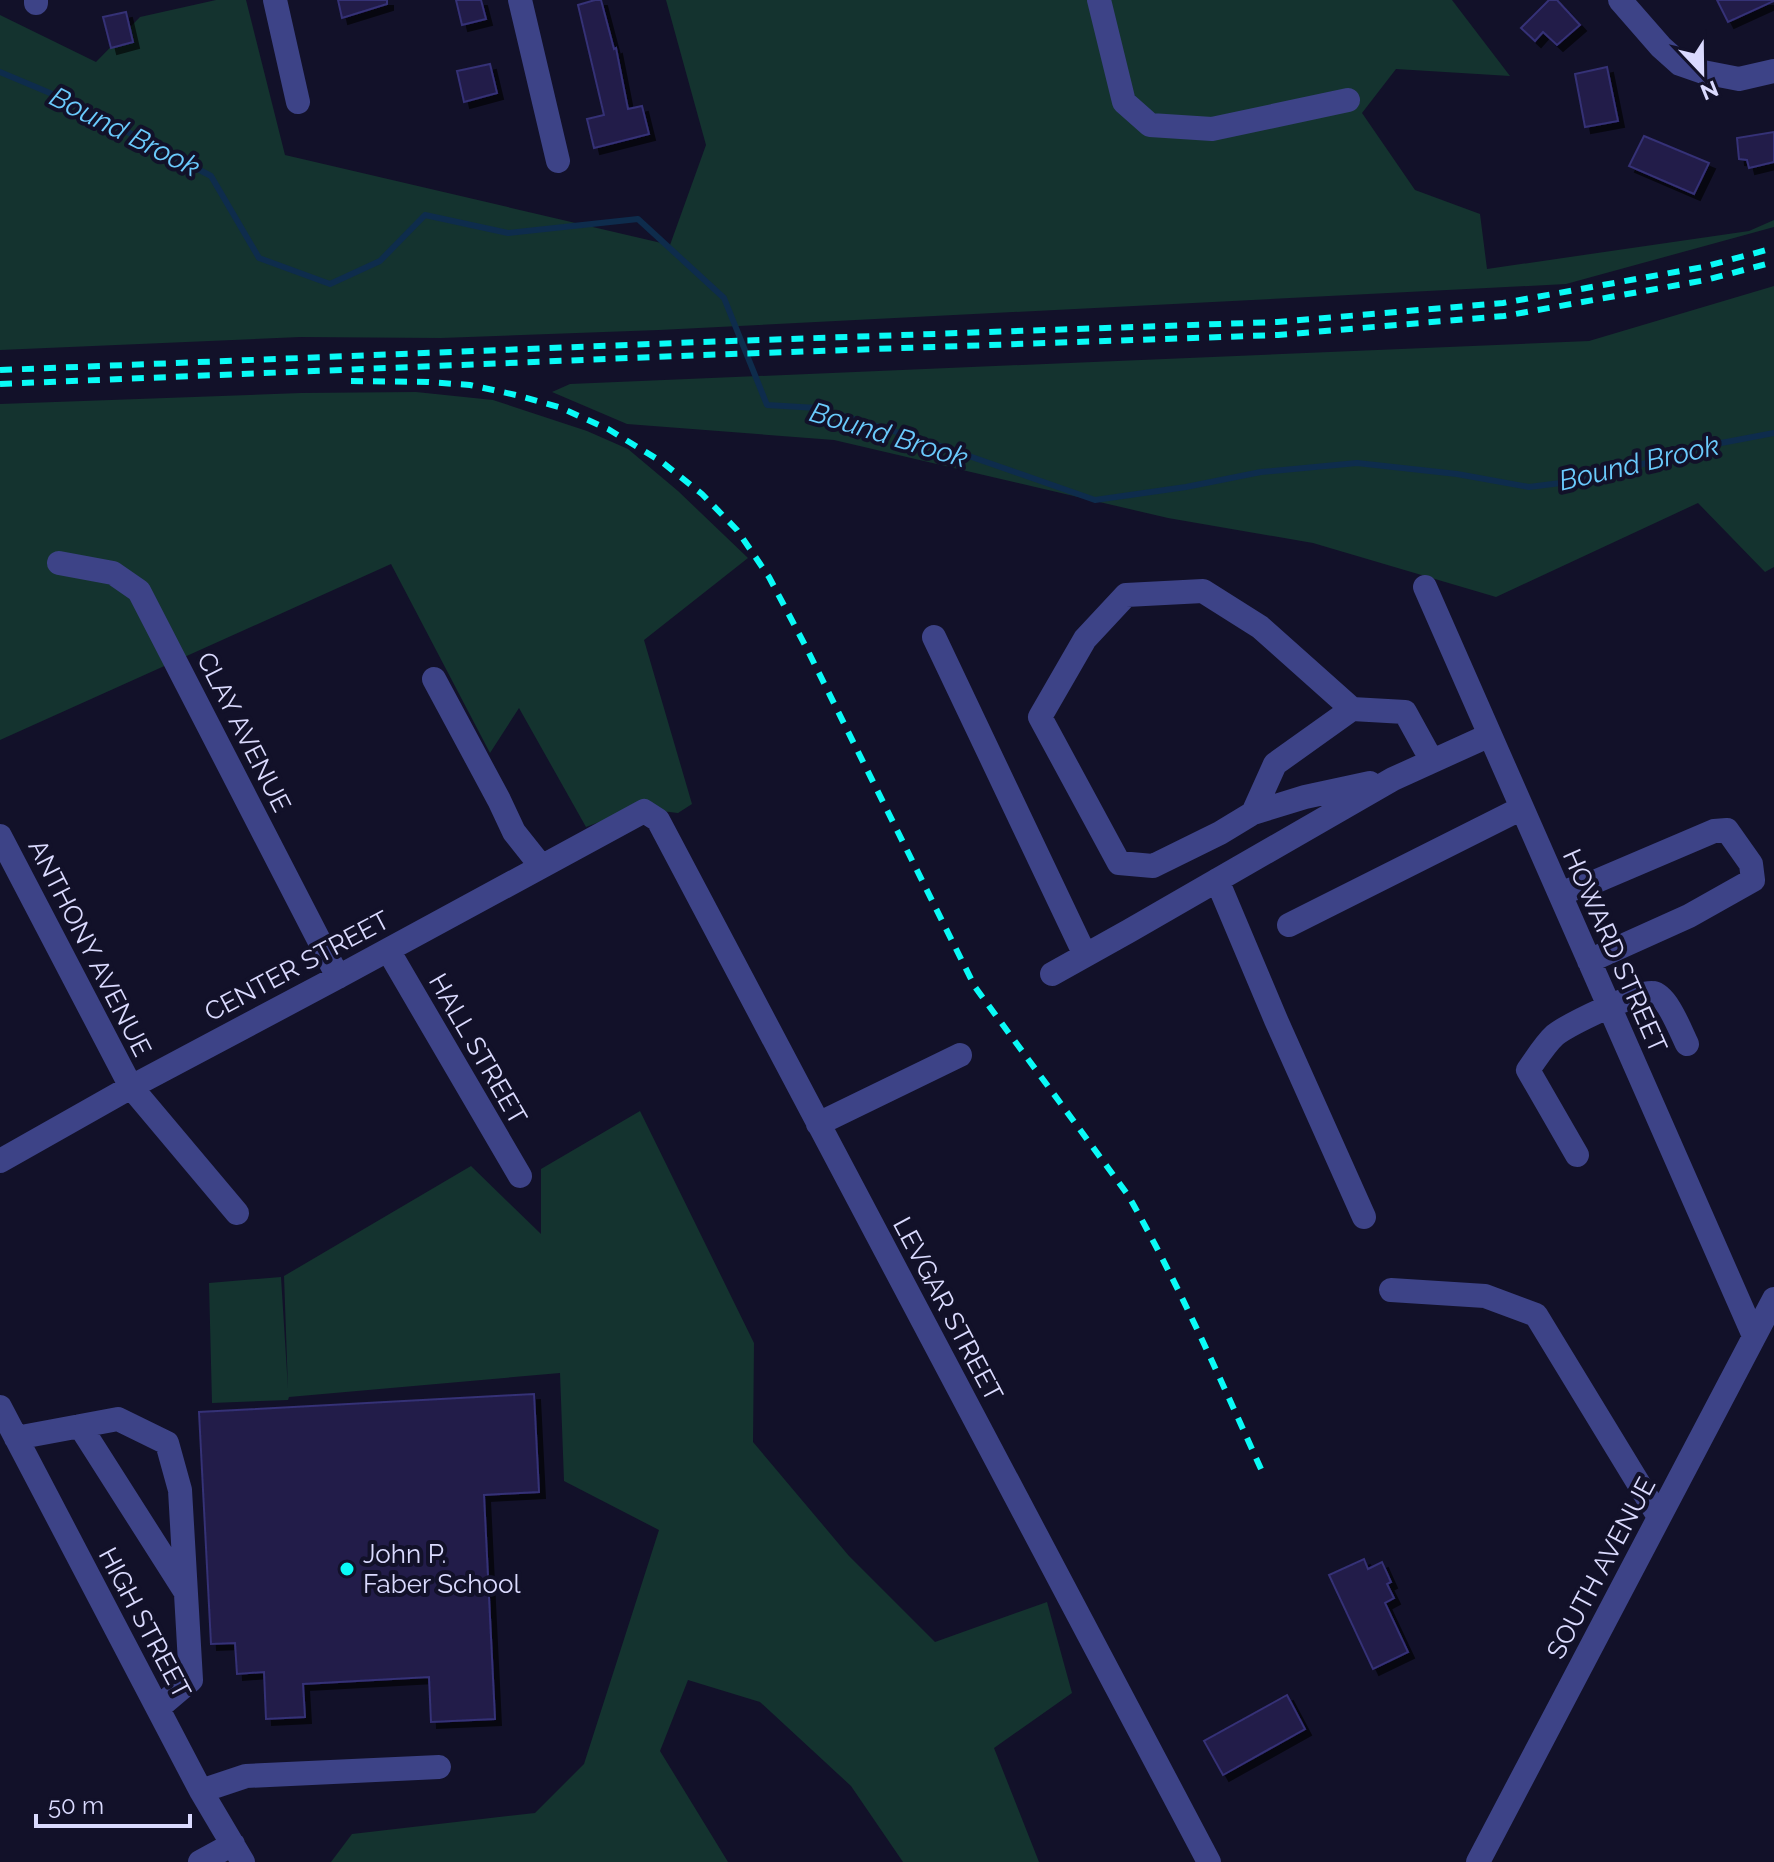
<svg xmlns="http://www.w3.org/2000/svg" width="1774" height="1862" viewBox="0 0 1774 1862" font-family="Raleway,sans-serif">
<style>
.green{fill:#14332f}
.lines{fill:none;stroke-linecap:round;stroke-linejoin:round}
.stream{stroke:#0e2c4c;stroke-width:6}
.building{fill:#211d4a;stroke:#353076;stroke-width:2;filter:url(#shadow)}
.minor{stroke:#3d4387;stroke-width:24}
.rail{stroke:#0afbf7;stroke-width:6;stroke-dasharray:12 10;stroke-linecap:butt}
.poi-dot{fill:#0afbf7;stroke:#121129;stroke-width:3}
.labels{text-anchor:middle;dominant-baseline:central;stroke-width:8;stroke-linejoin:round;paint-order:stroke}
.street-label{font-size:26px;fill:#dadafe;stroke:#121129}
.poi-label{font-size:26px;fill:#dadafe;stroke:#121129;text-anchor:start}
.water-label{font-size:28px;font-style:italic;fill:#6acafc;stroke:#121129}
</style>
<defs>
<filter id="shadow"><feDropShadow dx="6" dy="6" stdDeviation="0" flood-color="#0009"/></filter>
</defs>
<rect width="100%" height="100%" fill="#121129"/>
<!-- green -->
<path class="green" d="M 216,0 L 246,0 L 285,155 L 670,245 L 706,145 L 666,0 L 1452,0 L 1510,76 L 1396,69 L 1362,113 L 1415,190 L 1480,214 L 1487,269 L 1749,231 L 1774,220 L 1774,227 L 1566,284 L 659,330 L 441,338 L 300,337 L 0,350 L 0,15 L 96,62 L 140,17 Z
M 1774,286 L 1774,567 L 1765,572 L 1698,503 L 1496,597 L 1313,543 L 1168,518 L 834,440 L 627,424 L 552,392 L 570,384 L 1589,341 Z
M 416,392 L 493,400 L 587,431 L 628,449 L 678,491 L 748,558 L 644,640 L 692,804 L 678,813 L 636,808 L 586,827 L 519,708 L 490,753 L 391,564 L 0,740 L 0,404 L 301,393 Z
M 640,1111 L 754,1343 L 753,1442 L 849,1556 L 935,1642 L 1047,1602 L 1072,1693 L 994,1748 L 1039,1862 L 903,1862 L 851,1786 L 760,1702 L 688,1680 L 660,1751 L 728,1862 L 331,1862 L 352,1834 L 535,1813 L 584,1764 L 659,1530 L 564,1481 L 560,1373 L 289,1397 L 288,1400 L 212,1403 L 209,1283 L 281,1277 L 288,1389 L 284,1276 L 471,1166 L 541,1234 L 541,1169 Z"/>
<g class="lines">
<!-- stream -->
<path class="stream" d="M 0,72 L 69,101 L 211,176 L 259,258 L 330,284 L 380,261 L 425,215 L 508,233 L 638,219 L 724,298 L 767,405 L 817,408 L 923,440 L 1095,500 L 1186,487 L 1261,472 L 1357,463 L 1457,474 L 1529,487 L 1592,479 L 1700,447 L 1774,433"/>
</g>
<!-- building -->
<path class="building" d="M 338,0 L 387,0 L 387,4 L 342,18 Z
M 456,0 L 481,0 L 486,19 L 462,25 Z
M 595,0 L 601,0 L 614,49 L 616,48 L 628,109 L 642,106 L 649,134 L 594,148 L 587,119 L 604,115 L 578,5 Z
M 1549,0 L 1557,0 L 1580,25 L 1557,45 L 1543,32 L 1535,41 L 1521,28 Z
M 1717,0 L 1774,0 L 1774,1 L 1728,22 Z
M 126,12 L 133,42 L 111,48 L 103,17 Z
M 490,64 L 497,93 L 464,102 L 457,71 Z
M 1607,67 L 1618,121 L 1585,127 L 1575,74 Z
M 1774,132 L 1774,162 L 1749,168 L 1747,160 L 1739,159 L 1737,138 Z
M 1644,136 L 1709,163 L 1694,194 L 1629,166 Z
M 534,1394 L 539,1492 L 484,1495 L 495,1719 L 431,1722 L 429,1677 L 303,1684 L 305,1717 L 266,1719 L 264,1672 L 237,1674 L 235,1643 L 211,1644 L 199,1412 Z
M 1364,1559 L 1368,1569 L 1382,1562 L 1391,1582 L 1387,1584 L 1394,1598 L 1385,1603 L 1408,1652 L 1373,1669 L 1329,1575 Z
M 1287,1695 L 1305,1729 L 1223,1775 L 1204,1741 Z"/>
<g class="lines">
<!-- minor -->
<path class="minor" d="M 36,0 L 36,3
M 275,0 L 298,102
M 520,0 L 558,161
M 1099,0 L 1124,102 L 1150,125 L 1212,129 L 1348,100
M 1620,0 L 1661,47 L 1680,64 L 1703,72 L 1739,79 L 1774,71
M 59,563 L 113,573 L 139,591 L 338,977
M 1425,587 L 1754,1336
M 934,637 L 1085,955
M 434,679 L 499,800 L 514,832 L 541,866
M 1352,709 L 1275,764 L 1253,813 L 1220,833 L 1153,866 L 1119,863 L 1040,717 L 1085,639 L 1126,595 L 1203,591 L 1260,627 L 1352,709 L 1405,712 L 1432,761
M 1253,813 L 1305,797 L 1370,783
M 0,836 L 131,1087 L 237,1213
M 1217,880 L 1276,1020 L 1364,1217
M 1560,893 L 1592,883 L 1714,831 L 1727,830 L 1751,864 L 1753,880 L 1689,916 L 1589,961
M 1289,925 L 1522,808
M 388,950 L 520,1176
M 1052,974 L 1129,931 L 1393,779 L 1490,735
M 818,1124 L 960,1055
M 1577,1155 L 1528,1070 C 1536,1059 1545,1044 1555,1035 C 1568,1025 1638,990 1653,993 C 1667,995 1681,1032 1687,1044
M 0,1161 L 131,1087 L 338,977 L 644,811 L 658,820 L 1209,1862
M 1391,1290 L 1485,1296 L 1536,1315 L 1659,1517
M 0,1407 L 201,1791 L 243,1862
M 80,1426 L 185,1591
M 16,1438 L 118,1419 L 167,1443 L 180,1490 L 191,1680 L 158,1708
M 201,1791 L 246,1776 L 439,1767
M 200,1862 L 233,1844
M 1478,1862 L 1774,1299"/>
<!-- rail -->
<path class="rail" d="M 0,370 L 702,342 L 1277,322 L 1503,303 L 1703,267 L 1774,248
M 351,381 L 428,382 L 470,385 L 516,395 L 559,407 L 608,429 L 662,462 L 702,494 L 737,530 L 769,577 L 806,647 L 975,987 L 1128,1195 C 1178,1283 1219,1376 1261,1469
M 0,384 L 703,355 L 1278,335 L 1504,316 L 1706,280 L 1774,262"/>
</g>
<!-- markers -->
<circle class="poi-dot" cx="347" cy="1569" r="8"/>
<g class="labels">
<!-- street labels -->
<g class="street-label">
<text transform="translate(244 732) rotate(63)">CLAY AVENUE</text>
<text transform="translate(90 948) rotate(63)">ANTHONY AVENUE</text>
<text transform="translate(1615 951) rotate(66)">HOWARD STREET</text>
<text transform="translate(297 966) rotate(-28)">CENTER STREET</text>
<text transform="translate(478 1049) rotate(60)">HALL STREET</text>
<text transform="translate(948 1309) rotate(62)">LEVGAR STREET</text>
<text transform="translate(1601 1568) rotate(-62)">SOUTH AVENUE</text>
<text transform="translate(145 1623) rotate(62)">HIGH STREET</text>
</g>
<!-- poi labels -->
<g class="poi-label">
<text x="363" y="1554">John P.<tspan x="363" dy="30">Faber School</tspan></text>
</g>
<!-- water labels -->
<g class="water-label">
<text transform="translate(125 132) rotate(27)">Bound Brook</text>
<text transform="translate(889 435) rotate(17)">Bound Brook</text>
<text transform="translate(1639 463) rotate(-13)">Bound Brook</text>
</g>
</g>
<!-- north arrow -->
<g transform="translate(1702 72) rotate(158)" stroke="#121129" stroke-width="6" paint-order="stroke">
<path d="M0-6L14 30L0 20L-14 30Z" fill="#dadafe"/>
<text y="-12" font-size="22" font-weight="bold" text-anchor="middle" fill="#dadafe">N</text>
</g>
<!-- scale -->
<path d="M36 1814v12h154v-12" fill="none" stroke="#dadafe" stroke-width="4"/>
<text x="48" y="1814" font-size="24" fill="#dadafe" stroke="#121129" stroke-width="6" paint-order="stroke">50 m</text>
</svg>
